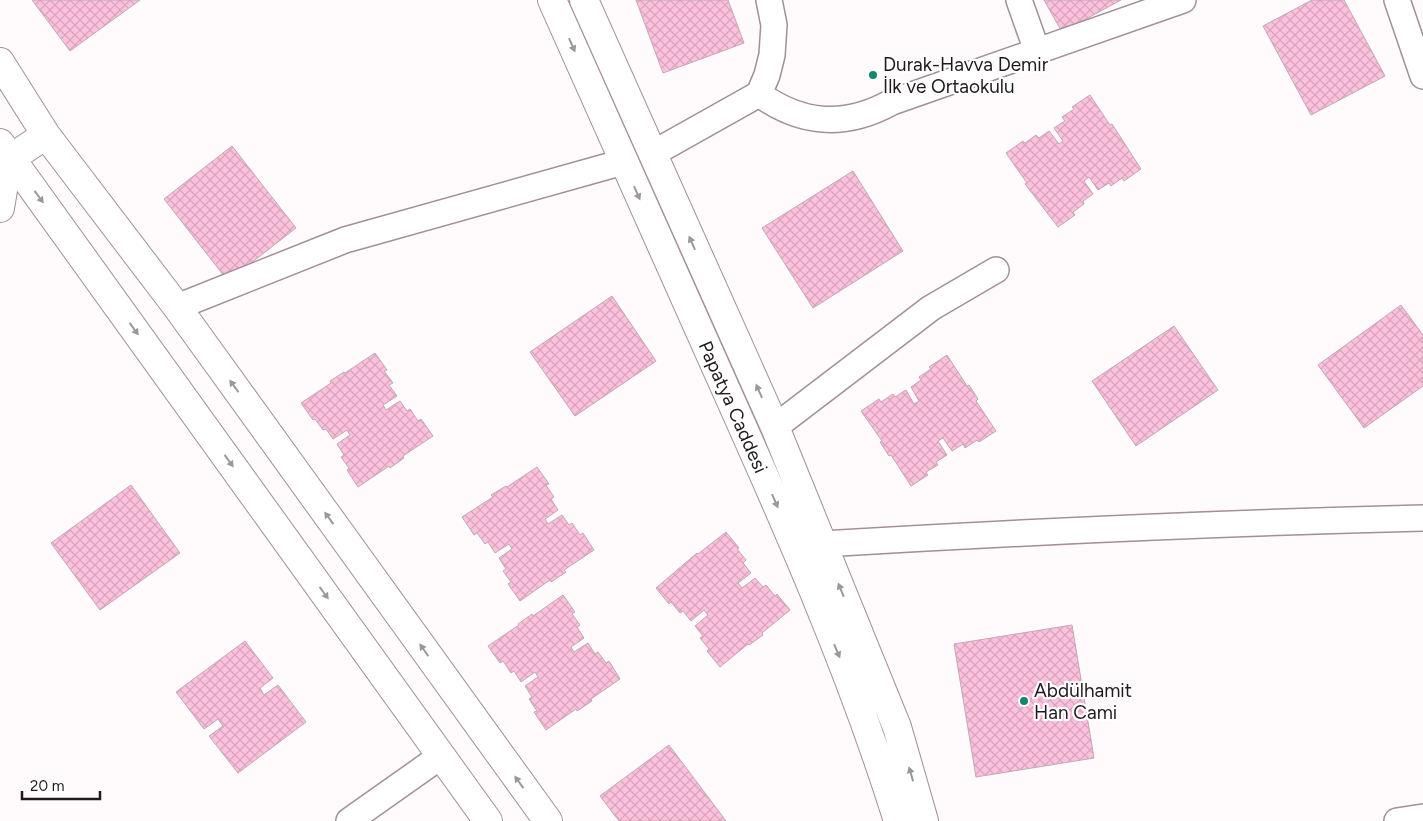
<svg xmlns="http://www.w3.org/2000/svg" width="1423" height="821" viewBox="0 0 1423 821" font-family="Figtree,sans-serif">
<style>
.building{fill:url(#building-cross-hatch);stroke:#bfaab3}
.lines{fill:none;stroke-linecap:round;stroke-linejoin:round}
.minor-casing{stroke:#a38f98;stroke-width:28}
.tertiary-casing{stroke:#a38f98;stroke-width:30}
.minor{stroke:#fff;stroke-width:25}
.tertiary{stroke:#fff;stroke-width:28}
.oneway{fill:#9b9899}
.poi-dot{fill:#108869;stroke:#fff;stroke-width:2}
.labels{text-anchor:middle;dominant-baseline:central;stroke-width:4.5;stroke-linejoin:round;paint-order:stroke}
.poi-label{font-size:19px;fill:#211a1d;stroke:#fff;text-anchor:start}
.street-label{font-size:19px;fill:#211a1d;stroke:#fff}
</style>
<defs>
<pattern id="building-cross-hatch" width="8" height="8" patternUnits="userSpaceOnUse" patternTransform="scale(1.25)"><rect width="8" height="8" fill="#fdc1dd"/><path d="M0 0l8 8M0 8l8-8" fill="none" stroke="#d9a5bd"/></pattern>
</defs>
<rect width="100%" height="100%" fill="#fffafc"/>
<!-- building -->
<path class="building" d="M 32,0 L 140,0 L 70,51 Z
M 636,0 L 728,0 L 744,43 L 663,73 Z
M 1044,0 L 1121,0 L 1062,32 Z
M 1312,0 L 1344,0 L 1385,76 L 1311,115 L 1263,26 Z
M 1090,95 L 1110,125 L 1112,124 L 1141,169 L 1124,181 L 1122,178 L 1111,186 L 1109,183 L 1098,190 L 1089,177 L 1084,181 L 1093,194 L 1083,201 L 1084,204 L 1073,212 L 1075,215 L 1058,227 L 1025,184 L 1027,183 L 1006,153 L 1023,141 L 1025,143 L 1036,135 L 1039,138 L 1049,131 L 1059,144 L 1063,141 L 1054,128 L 1065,121 L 1062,117 L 1074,109 L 1072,107 Z
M 232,146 L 296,228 L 228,281 L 164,199 Z
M 853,171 L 903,251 L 813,308 L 762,228 Z
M 612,296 L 656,361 L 575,416 L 530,352 Z
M 1401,305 L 1423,335 L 1423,386 L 1364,428 L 1318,365 Z
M 1174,326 L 1218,390 L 1136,446 L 1092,381 Z
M 375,353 L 387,370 L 384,371 L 393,383 L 389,385 L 397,396 L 383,405 L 386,410 L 400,401 L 407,411 L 410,409 L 418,421 L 421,419 L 433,436 L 403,456 L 404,458 L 390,468 L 389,466 L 358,487 L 347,470 L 349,468 L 341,457 L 344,455 L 337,444 L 350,435 L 347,430 L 333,439 L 326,429 L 323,430 L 315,419 L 313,420 L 301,403 L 331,383 L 330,381 L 344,372 L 345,373 Z
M 947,355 L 967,386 L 969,385 L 978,399 L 976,401 L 996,431 L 979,442 L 977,440 L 965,448 L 963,444 L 952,451 L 943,438 L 938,441 L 947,455 L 936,462 L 938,465 L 926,472 L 928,475 L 911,486 L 891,455 L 889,456 L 880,442 L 882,441 L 861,411 L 879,399 L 881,402 L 893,394 L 895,397 L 906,390 L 914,404 L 919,401 L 911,387 L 921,380 L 919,377 L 931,369 L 929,367 Z
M 537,467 L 549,484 L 546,485 L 554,497 L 551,499 L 558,510 L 545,519 L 548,524 L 562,515 L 569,525 L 572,523 L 580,535 L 583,533 L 594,550 L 564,570 L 566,572 L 551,582 L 550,580 L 520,601 L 508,584 L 511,582 L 503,571 L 506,569 L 499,558 L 512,549 L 509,544 L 495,553 L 488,542 L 485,544 L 477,533 L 474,535 L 462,517 L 493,497 L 491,495 L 506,486 L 507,487 Z
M 131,485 L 180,553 L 100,610 L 51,543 Z
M 726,532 L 739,548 L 737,549 L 746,560 L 743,563 L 751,573 L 738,583 L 742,588 L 755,578 L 763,587 L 766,585 L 775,596 L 777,594 L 790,610 L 762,633 L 763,635 L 749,645 L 748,644 L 720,667 L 707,651 L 709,649 L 700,638 L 703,636 L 695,626 L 708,615 L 704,610 L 691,621 L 683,611 L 680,613 L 671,602 L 669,604 L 656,588 L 697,553 L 698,554 Z
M 563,595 L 575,612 L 572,614 L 580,625 L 577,627 L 584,638 L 571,647 L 574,652 L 588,643 L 595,654 L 598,652 L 606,663 L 609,661 L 620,679 L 591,699 L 592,701 L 577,711 L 576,709 L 546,730 L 534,712 L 537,711 L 529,699 L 532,697 L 525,686 L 538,677 L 535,672 L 521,682 L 514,671 L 511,673 L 503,661 L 500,663 L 488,646 L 519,625 L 518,624 L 532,614 L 533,616 Z
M 1072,625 L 1094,758 L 976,777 L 954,644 Z
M 245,641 L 273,678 L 260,688 L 264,695 L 278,685 L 306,722 L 238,773 L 209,736 L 223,726 L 218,719 L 204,729 L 176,692 Z
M 669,745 L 726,821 L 619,821 L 600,796 Z"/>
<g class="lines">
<defs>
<path id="minor" d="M 1019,0 L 1037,51
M 1397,0 L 1423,76
M 759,94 C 802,125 845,128 892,102 L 1183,0
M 652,154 L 759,94 L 767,75 L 772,55 L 774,25 L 769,0
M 177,307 L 345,240 L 623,162
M 775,427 L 931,308 L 996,270
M 822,544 C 1023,532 1223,523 1423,518
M 349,821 L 441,756
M 1397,821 L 1423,817"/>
<path id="tertiary" d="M 552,0 C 607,124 662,248 718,372 C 784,519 850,667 898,821
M 584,0 L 775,427 L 897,727 L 924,821
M 0,62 L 46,135 L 177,307 L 548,821
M 0,143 L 488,821
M 0,208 L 8,160 L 46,135"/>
</defs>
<!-- minor casing -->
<use href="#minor" class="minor-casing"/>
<!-- tertiary casing -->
<use href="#tertiary" class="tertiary-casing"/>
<!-- minor -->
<use href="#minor" class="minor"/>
<!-- tertiary -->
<use href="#tertiary" class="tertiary"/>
</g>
<!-- one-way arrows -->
<defs><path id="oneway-solid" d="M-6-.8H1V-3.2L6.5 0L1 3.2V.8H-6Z" transform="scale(1.25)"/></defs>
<g class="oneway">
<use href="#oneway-solid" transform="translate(572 45) rotate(66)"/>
<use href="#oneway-solid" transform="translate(637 193) rotate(66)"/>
<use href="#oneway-solid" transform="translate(39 197) rotate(54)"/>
<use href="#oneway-solid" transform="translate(692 243) rotate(-114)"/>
<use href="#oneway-solid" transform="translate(134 329) rotate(54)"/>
<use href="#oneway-solid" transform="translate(234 386) rotate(-126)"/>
<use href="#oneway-solid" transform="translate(759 391) rotate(-114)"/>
<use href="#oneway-solid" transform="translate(229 461) rotate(54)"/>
<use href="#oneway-solid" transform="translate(775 501) rotate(66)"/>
<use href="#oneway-solid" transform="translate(329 518) rotate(-126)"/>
<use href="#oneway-solid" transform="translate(841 590) rotate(-112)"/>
<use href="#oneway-solid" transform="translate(324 593) rotate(54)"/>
<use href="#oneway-solid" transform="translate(424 650) rotate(-125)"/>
<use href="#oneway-solid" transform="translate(837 651) rotate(67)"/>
<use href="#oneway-solid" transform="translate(911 774) rotate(-106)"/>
<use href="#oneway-solid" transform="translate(519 782) rotate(-126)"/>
</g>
<!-- markers -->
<g class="poi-dot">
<circle cx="873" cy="75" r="5"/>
<circle cx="1024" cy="701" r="5"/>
</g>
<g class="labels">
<!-- poi labels -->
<g class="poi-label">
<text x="883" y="64">Durak-Havva Demir<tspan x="883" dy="22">İlk ve Ortaokulu</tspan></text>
<text x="1034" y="690">Abdülhamit<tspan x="1034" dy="22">Han Cami</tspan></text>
</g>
<!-- street labels -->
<g class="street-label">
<text transform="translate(733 407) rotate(66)">Papatya Caddesi</text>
</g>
</g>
<!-- scale -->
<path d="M22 791v8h78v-8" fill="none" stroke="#211a1d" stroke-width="2.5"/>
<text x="30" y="791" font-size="15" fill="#211a1d" stroke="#ffffff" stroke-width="4" paint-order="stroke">20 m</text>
</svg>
